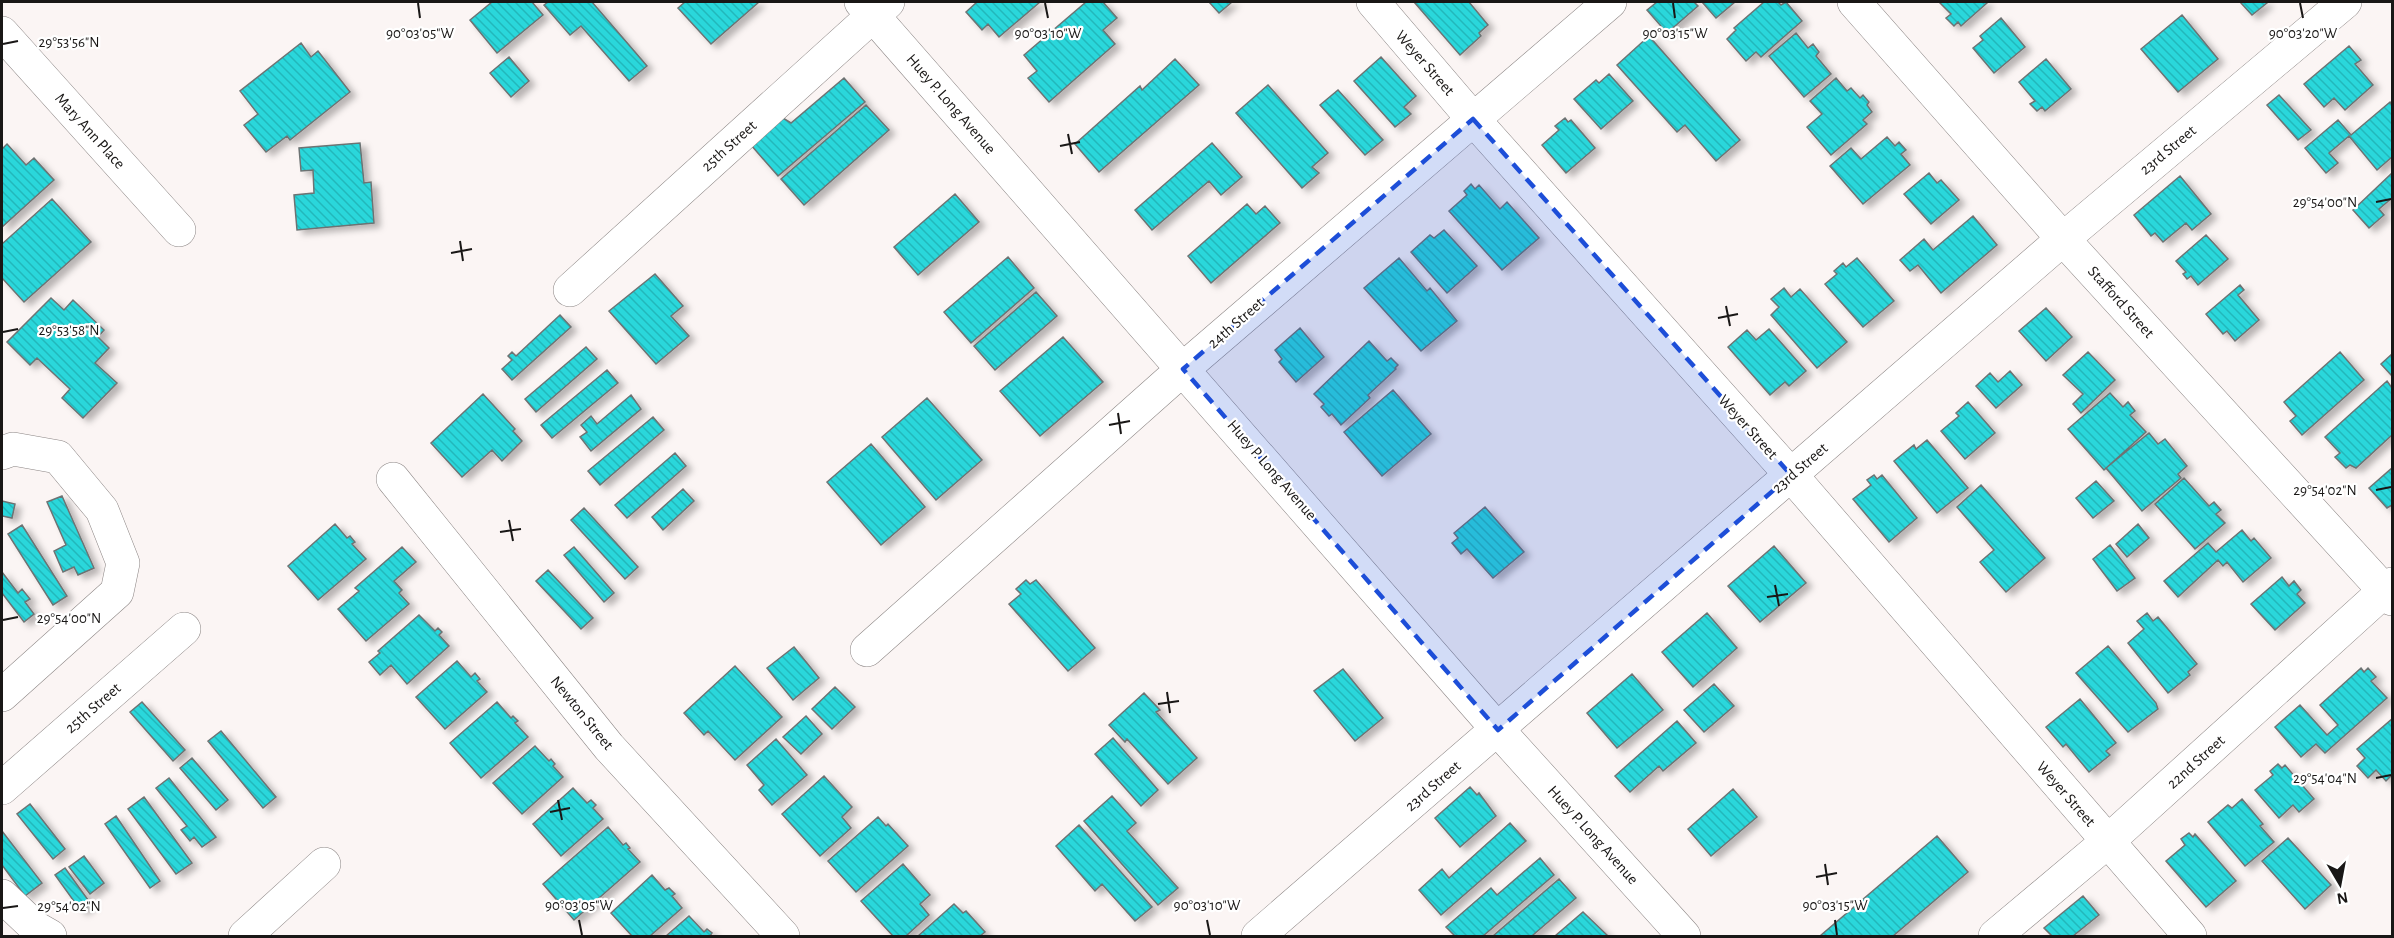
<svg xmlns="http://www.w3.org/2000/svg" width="2394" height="938" viewBox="0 0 2394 938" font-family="'Alegreya Sans',sans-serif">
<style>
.building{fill:url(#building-back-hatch);stroke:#6d7373;stroke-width:1.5;filter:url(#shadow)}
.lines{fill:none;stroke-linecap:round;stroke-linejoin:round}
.minor-casing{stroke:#8c8685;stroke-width:34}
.minor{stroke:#fff;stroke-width:33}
.marked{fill:#1d4ed8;fill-opacity:0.2;stroke:#1d4ed8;stroke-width:4.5;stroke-dasharray:12 8;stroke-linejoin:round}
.ticks{fill:none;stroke:#191716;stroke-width:2}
.labels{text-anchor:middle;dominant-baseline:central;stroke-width:4.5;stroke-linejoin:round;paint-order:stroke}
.street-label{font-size:16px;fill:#191716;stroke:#fff}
.ticks-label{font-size:15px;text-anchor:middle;fill:#191716;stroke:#fff;stroke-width:4.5;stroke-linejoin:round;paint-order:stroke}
</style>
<defs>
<pattern id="building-back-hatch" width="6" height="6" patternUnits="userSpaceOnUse" patternTransform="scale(1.5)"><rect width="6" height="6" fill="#29d7db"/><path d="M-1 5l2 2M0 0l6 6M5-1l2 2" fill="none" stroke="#24b8bb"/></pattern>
<filter id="shadow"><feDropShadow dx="6" dy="4" stdDeviation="3" flood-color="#0004"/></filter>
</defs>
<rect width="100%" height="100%" fill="#fbf5f4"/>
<!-- building -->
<path class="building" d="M 492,2 L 532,2 L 543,15 L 497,53 L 470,20 Z
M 548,2 L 592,2 L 647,66 L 629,81 L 581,26 L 570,35 L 544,5 Z
M 685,2 L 759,2 L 711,44 L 678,8 Z
M 977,2 L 1040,2 L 999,37 L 988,24 L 982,30 L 966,12 Z
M 1086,2 L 1103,2 L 1117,18 L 1103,30 L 1115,44 L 1049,102 L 1028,78 L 1037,71 L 1024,55 Z
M 1209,2 L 1232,2 L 1219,13 Z
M 1414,2 L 1469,2 L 1488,25 L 1479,33 L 1481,36 L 1460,55 Z
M 1657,2 L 1694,2 L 1698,6 L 1667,33 L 1647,10 Z
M 1702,2 L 1735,2 L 1716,18 Z
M 1764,2 L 1778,2 L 1781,5 L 1786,2 L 1802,21 L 1761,57 L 1756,52 L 1746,61 L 1727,39 L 1736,30 L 1734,28 Z
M 1939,2 L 1986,2 L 1987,3 L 1961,26 L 1958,22 L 1954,26 L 1946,18 L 1951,14 Z
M 2240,2 L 2266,2 L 2267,3 L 2252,15 Z
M 2182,15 L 2218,59 L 2178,92 L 2141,49 Z
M 2001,18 L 2025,47 L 1994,73 L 1973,48 L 1983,40 L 1980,36 Z
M 1796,33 L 1808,48 L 1813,44 L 1819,52 L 1816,56 L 1831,74 L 1804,97 L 1769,56 Z
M 1649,36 L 1740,140 L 1716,161 L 1685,125 L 1677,132 L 1617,65 Z
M 301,43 L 311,57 L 318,51 L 350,92 L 290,140 L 287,136 L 266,152 L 244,125 L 258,114 L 240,91 Z
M 2349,46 L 2361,60 L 2355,64 L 2373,85 L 2345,110 L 2334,98 L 2324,107 L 2304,84 Z
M 509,57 L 529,81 L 511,97 L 490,73 Z
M 1381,57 L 1416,96 L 1404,107 L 1411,114 L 1395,127 L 1354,81 Z
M 1175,59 L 1199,85 L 1099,172 L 1075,144 L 1140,86 L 1142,90 Z
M 2046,59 L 2071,89 L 2045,111 L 2042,107 L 2037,111 L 2030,104 L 2035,101 L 2019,82 Z
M 1609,74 L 1633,101 L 1601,129 L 1574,99 L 1596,80 L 1599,83 Z
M 844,78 L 865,102 L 778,176 L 751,145 L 783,118 L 791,123 Z
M 1836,78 L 1847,91 L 1851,88 L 1860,98 L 1863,95 L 1869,102 L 1867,105 L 1872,112 L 1863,120 L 1867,124 L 1831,155 L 1807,127 L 1822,114 L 1810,101 Z
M 1268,85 L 1328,153 L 1312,167 L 1319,173 L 1302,188 L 1236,113 Z
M 1338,90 L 1383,140 L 1365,155 L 1320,105 Z
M 2279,95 L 2311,130 L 2298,140 L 2267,105 Z
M 2390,102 L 2392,105 L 2392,157 L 2377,170 L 2349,136 L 2329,153 L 2338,163 L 2326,173 L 2305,148 L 2338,120 L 2351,135 Z
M 866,105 L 889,130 L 804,205 L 781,179 Z
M 1565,118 L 1568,122 L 1571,120 L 1595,148 L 1566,173 L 1542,145 L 1559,130 L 1555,126 Z
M 1887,137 L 1895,146 L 1899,142 L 1906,150 L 1901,154 L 1910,165 L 1863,204 L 1830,166 L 1851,148 L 1861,159 Z
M 360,143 L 364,183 L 371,182 L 374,223 L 297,230 L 294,195 L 314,193 L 313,170 L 301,171 L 299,148 Z
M 1212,143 L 1242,177 L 1221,195 L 1209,181 L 1152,230 L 1135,210 Z
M 7,144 L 26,165 L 34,158 L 54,180 L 2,227 L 2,149 Z
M 1929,173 L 1937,183 L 1941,180 L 1959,200 L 1931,224 L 1904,194 Z
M 2392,173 L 2392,198 L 2379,209 L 2384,215 L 2369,228 L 2353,210 Z
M 2180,176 L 2211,214 L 2192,230 L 2186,223 L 2163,242 L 2155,233 L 2151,236 L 2134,215 Z
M 1471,184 L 1475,189 L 1479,185 L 1500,209 L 1507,202 L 1539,238 L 1502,270 L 1449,211 L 1467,195 L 1464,191 Z
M 955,194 L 979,222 L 918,275 L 894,247 Z
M 52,199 L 91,242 L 24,302 L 2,278 L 2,244 Z
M 1247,204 L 1256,214 L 1265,206 L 1280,223 L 1211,283 L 1188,256 Z
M 1973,216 L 1997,245 L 1941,293 L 1918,265 L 1910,271 L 1900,260 L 1924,239 L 1933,250 Z
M 1444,230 L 1477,266 L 1447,293 L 1411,252 L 1430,235 L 1434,238 Z
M 2206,235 L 2228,259 L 2198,285 L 2191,276 L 2187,279 L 2183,274 L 2186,272 L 2176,261 Z
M 1008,257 L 1034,288 L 971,343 L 944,312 Z
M 1399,258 L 1427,291 L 1430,288 L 1457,321 L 1421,351 L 1364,288 Z
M 1857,258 L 1894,301 L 1863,327 L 1825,284 L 1837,274 L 1834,271 L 1843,263 L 1846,267 Z
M 655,274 L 683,306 L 671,316 L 689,336 L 656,364 L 609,311 Z
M 2240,285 L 2244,290 L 2238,295 L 2259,320 L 2235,341 L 2227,331 L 2223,334 L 2206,314 Z
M 1784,288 L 1791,297 L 1800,289 L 1847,342 L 1817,368 L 1771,315 L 1779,307 L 1771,299 Z
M 1036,292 L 1057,316 L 995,370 L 974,346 Z
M 51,298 L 64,310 L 73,300 L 104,330 L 98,337 L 109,348 L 95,363 L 117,383 L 83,418 L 62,398 L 70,389 L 37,358 L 30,365 L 7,342 Z
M 2046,308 L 2072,337 L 2046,361 L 2019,331 Z
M 560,315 L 571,327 L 512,380 L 502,369 L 512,360 L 508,356 L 512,352 L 516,356 Z
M 1300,328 L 1324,357 L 1296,382 L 1279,362 L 1282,359 L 1275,350 Z
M 1769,329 L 1806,371 L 1789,386 L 1785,382 L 1770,395 L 1728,347 L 1747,330 L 1756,340 Z
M 1063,337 L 1103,382 L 1040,436 L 1000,391 Z
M 1369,341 L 1387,361 L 1391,358 L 1398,365 L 1395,368 L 1396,369 L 1368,395 L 1370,398 L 1341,425 L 1332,414 L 1329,416 L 1321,407 L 1324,404 L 1314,394 Z
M 586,347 L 597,359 L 536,412 L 525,399 Z
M 2088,352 L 2115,380 L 2081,413 L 2073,404 L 2083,394 L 2063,375 Z
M 2340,352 L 2364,380 L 2302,435 L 2290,421 L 2296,416 L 2284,402 Z
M 2392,354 L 2392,374 L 2391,375 L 2381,364 Z
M 607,370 L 618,383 L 552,438 L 541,425 Z
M 2010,371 L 2022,385 L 1996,408 L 1976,386 L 1990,373 L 1998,382 Z
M 2387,381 L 2392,388 L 2392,435 L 2356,468 L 2350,465 L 2346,468 L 2335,457 L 2340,453 L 2325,437 Z
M 1393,390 L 1431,434 L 1382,476 L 1344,432 Z
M 2110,393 L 2123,407 L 2128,402 L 2135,411 L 2130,415 L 2146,432 L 2104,470 L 2068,429 Z
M 483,394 L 515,429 L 513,431 L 522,441 L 502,461 L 492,450 L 462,477 L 431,443 Z
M 631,395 L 641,409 L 591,451 L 580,437 L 587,432 L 581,425 L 591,416 L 597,424 Z
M 927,398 L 982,460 L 936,500 L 882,437 Z
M 1968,402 L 1995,433 L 1965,459 L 1941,431 L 1959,416 L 1956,413 Z
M 653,417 L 664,430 L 600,485 L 588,471 Z
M 2149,433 L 2158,444 L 2165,439 L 2187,466 L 2178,474 L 2181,478 L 2142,511 L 2106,468 Z
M 1927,440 L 1968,488 L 1937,513 L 1894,461 L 1914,445 L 1916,449 Z
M 871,444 L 925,507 L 881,545 L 827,482 Z
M 675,453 L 686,466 L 627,518 L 615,505 Z
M 2392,468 L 2392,505 L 2387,508 L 2369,488 Z
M 1874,475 L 1877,479 L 1882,475 L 1917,518 L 1889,542 L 1853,499 L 1871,485 L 1867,480 Z
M 2184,478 L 2209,506 L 2214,502 L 2221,510 L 2216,514 L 2225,523 L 2195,549 L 2155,504 Z
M 2096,481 L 2114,501 L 2093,518 L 2076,498 Z
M 1981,485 L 2045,558 L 2006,592 L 1980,562 L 1994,550 L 1957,507 Z
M 683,489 L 694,501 L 663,530 L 652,517 Z
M 62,496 L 94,568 L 78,575 L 74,567 L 63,572 L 54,551 L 66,545 L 47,502 Z
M 2,501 L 15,504 L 12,518 L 2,516 Z
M 1485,507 L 1524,552 L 1493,578 L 1467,549 L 1461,554 L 1452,543 L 1458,538 L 1454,533 Z
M 584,508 L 638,567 L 625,579 L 571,520 Z
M 335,524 L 347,538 L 350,536 L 355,542 L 352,544 L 366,559 L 318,600 L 288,566 Z
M 2138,524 L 2149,538 L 2127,557 L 2116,544 Z
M 22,525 L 67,596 L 53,605 L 8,534 Z
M 2242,530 L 2251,541 L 2254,538 L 2271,558 L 2243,582 L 2227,562 L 2223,566 L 2218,560 L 2178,597 L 2164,581 L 2208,543 L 2216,552 Z
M 2110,545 L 2135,578 L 2117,591 L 2093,559 Z
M 1774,546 L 1806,583 L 1760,622 L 1728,586 Z
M 402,547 L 416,562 L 394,581 L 402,590 L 399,593 L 409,604 L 366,641 L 338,609 L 359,591 L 355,588 Z
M 574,547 L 614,593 L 604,602 L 564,555 Z
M 548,570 L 593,618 L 581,629 L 536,581 Z
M 2,572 L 18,593 L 22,589 L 30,599 L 25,602 L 34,614 L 24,622 L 2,593 Z
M 2282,577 L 2289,586 L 2294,581 L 2301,590 L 2297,594 L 2305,603 L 2275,630 L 2251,604 Z
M 1026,580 L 1030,584 L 1036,580 L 1095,648 L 1068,671 L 1009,604 L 1021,594 L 1016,589 Z
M 1707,613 L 1737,648 L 1693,687 L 1662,652 Z
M 2147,613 L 2153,621 L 2158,617 L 2197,664 L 2188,672 L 2190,675 L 2168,693 L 2128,643 L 2144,629 L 2137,621 Z
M 419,615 L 435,631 L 438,628 L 442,632 L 439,635 L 449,646 L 407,684 L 391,665 L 380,675 L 369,662 L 380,653 L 378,651 Z
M 2108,646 L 2156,703 L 2158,709 L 2128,732 L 2076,673 Z
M 794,647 L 819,678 L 793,700 L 767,668 Z
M 457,661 L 471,677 L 475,673 L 480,679 L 477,681 L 487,692 L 445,729 L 416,697 Z
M 735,666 L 782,717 L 735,760 L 708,731 L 704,735 L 684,713 Z
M 2361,668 L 2364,672 L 2368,668 L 2376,677 L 2371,681 L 2387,698 L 2325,753 L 2316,744 L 2301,757 L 2275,727 L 2300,705 L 2327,735 L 2338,725 L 2320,705 Z
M 1343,669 L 1383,718 L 1355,741 L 1314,691 Z
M 1632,674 L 1663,710 L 1617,748 L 1587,713 Z
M 1714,684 L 1734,706 L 1704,732 L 1684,710 Z
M 835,687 L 855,707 L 832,729 L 812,709 Z
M 1144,693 L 1160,710 L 1156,712 L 1197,758 L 1168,784 L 1127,739 L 1125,742 L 1109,725 Z
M 2080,699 L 2116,743 L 2106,751 L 2110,755 L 2089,772 L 2066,744 L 2063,747 L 2046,727 Z
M 142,702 L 185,750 L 173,761 L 130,712 Z
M 497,702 L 511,718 L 513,716 L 518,721 L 515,723 L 528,737 L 481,778 L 450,743 Z
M 806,716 L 822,734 L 801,754 L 783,737 Z
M 2392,719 L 2392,775 L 2386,781 L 2376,770 L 2368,778 L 2357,766 L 2365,758 L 2357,749 Z
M 1677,721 L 1696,743 L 1663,771 L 1659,766 L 1630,792 L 1615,776 Z
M 221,731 L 276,797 L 263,808 L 208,741 Z
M 1113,738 L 1158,790 L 1141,806 L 1095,754 Z
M 776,739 L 807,775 L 772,805 L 759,790 L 764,785 L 747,765 Z
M 535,746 L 549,761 L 551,759 L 555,764 L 553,766 L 563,777 L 522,814 L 493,783 Z
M 192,758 L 228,800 L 216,810 L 180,768 Z
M 2278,764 L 2282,768 L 2285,765 L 2314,799 L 2299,812 L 2293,805 L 2279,818 L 2255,790 L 2273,775 L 2270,771 Z
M 824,776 L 852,807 L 842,817 L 851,828 L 820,856 L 782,814 Z
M 169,778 L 216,837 L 202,847 L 194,837 L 190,841 L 181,830 L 187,826 L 156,788 Z
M 1470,787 L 1477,795 L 1479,793 L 1496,816 L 1460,847 L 1435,818 Z
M 573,788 L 587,803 L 591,800 L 596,805 L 593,808 L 603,819 L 561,856 L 533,824 Z
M 1733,789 L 1757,817 L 1711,856 L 1688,829 Z
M 1112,796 L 1136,823 L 1127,831 L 1178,888 L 1158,905 L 1084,821 Z
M 144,797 L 192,863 L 176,874 L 128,809 Z
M 2242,799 L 2263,824 L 2260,826 L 2274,842 L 2245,866 L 2208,822 L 2228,805 L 2232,808 Z
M 30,804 L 65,849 L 53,859 L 17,814 Z
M 116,816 L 160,881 L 150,888 L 105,824 Z
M 878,817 L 886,826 L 888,824 L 908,846 L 856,892 L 828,861 Z
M 1510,823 L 1526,841 L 1441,915 L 1419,890 L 1442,869 L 1449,878 Z
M 1079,825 L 1152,907 L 1135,921 L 1102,884 L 1095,891 L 1056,846 Z
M 608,827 L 623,845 L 626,843 L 630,848 L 628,849 L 640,862 L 574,920 L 543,884 Z
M 2,831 L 42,883 L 25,896 L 2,865 Z
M 2189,833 L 2193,837 L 2195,834 L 2236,881 L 2206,907 L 2166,861 L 2185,845 L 2181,839 Z
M 1937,836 L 1968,872 L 1893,936 L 1820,936 Z
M 2288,838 L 2331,885 L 2305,909 L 2262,861 Z
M 84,856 L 104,883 L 90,894 L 69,867 Z
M 1540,858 L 1554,875 L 1483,936 L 1455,936 L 1446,927 L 1491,888 L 1497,895 Z
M 903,864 L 930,895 L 920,904 L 929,915 L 906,936 L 893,936 L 861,901 Z
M 65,868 L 91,904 L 81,911 L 55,875 Z
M 652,875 L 665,890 L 669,888 L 675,894 L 672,896 L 682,908 L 650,936 L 632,936 L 611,913 Z
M 1559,879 L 1576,898 L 1533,935 L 1535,936 L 1493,936 Z
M 2083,896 L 2099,915 L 2073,936 L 2052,936 L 2044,928 Z
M 954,904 L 963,913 L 966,911 L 985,932 L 980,936 L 918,936 Z
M 1583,912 L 1608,936 L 1555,936 Z
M 689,916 L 704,932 L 707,929 L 712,933 L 710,936 L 666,936 Z"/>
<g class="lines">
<defs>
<path id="minor" d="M 861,2 L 1498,730 L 1684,936
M 1373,2 L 1473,119 L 1791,475 L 2190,936
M 1854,2 L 2063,239 L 2392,599
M 2,33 L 179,230
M 570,290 L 888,2
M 2,453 L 13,449 L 58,457 L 102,510 L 123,563 L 117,592 L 2,695
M 393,479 L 609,747 L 783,936
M 867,650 L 1183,369 L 1610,2
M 2,788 L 184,629
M 2,896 L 36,928 L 50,936
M 245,936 L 324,864
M 1258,936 L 2063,239 L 2345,2
M 1995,936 L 2107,842 L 2392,584"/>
</defs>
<!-- minor casing -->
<use href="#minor" class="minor-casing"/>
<!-- minor -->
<use href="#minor" class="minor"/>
</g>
<!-- marked area -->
<path class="marked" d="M 1473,119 L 1791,475 L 1498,730 L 1183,369 Z"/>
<!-- ticks -->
<path class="ticks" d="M 418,3 L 420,18M 1045,3 L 1048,18M 1673,3 L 1675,18M 2300,3 L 2303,18M 3,44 L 18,41M 1068,134 L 1072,154M 1060,146 L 1080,142M 2376,202 L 2391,199M 460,241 L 463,261M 451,253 L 472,249M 1726,306 L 1730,326M 1718,318 L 1738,314M 3,332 L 18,329M 1118,413 L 1121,434M 1109,425 L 1130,421M 2376,490 L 2391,487M 509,520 L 513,541M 500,532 L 521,529M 1775,585 L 1779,606M 1767,597 L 1788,594M 3,620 L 18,617M 1167,692 L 1170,713M 1158,704 L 1179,701M 2376,778 L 2391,775M 558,800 L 562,820M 550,812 L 570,808M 1825,864 L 1828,885M 1816,877 L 1837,873M 3,908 L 18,906M 579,920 L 582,935M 1207,920 L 1210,935M 1835,920 L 1837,935"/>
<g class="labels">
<!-- street labels -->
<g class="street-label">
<text transform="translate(1425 63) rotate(49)">Weyer Street</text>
<text transform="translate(951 104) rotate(49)">Huey P. Long Avenue</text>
<text transform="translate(90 131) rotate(48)">Mary Ann Place</text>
<text transform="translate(729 146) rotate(-42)">25th Street</text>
<text transform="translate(2168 150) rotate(-40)">23rd Street</text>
<text transform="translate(2121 302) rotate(48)">Stafford Street</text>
<text transform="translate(1236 323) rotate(-41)">24th Street</text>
<text transform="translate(1748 427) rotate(48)">Weyer Street</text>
<text transform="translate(1800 468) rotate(-41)">23rd Street</text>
<text transform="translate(1272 470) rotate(49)">Huey P. Long Avenue</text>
<text transform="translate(93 708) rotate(-41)">25th Street</text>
<text transform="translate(582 713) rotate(51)">Newton Street</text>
<text transform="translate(2196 762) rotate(-42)">22nd Street</text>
<text transform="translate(1433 786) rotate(-41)">23rd Street</text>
<text transform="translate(2066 794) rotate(49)">Weyer Street</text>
<text transform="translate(1593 835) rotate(48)">Huey P. Long Avenue</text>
</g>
</g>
<g class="ticks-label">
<text x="2303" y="38">90°03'20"W</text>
<text x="420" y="38">90°03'05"W</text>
<text x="1048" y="38">90°03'10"W</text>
<text x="1675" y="38">90°03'15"W</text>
<text x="69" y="47">29°53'56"N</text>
<text x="2325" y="207">29°54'00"N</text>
<text x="69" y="335">29°53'58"N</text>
<text x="2325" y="495">29°54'02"N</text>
<text x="69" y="623">29°54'00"N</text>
<text x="2325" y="783">29°54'04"N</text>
<text x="579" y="910">90°03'05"W</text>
<text x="1207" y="910">90°03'10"W</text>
<text x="1835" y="910">90°03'15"W</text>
<text x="69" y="911">29°54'02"N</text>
</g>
<!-- border -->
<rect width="2394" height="938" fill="none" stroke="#191716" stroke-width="6"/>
<!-- north arrow -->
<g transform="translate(2340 884) rotate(170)" stroke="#ffffff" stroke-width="4.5" paint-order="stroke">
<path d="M0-4.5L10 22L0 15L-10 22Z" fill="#191716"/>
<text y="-9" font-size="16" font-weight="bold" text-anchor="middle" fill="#191716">N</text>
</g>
</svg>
